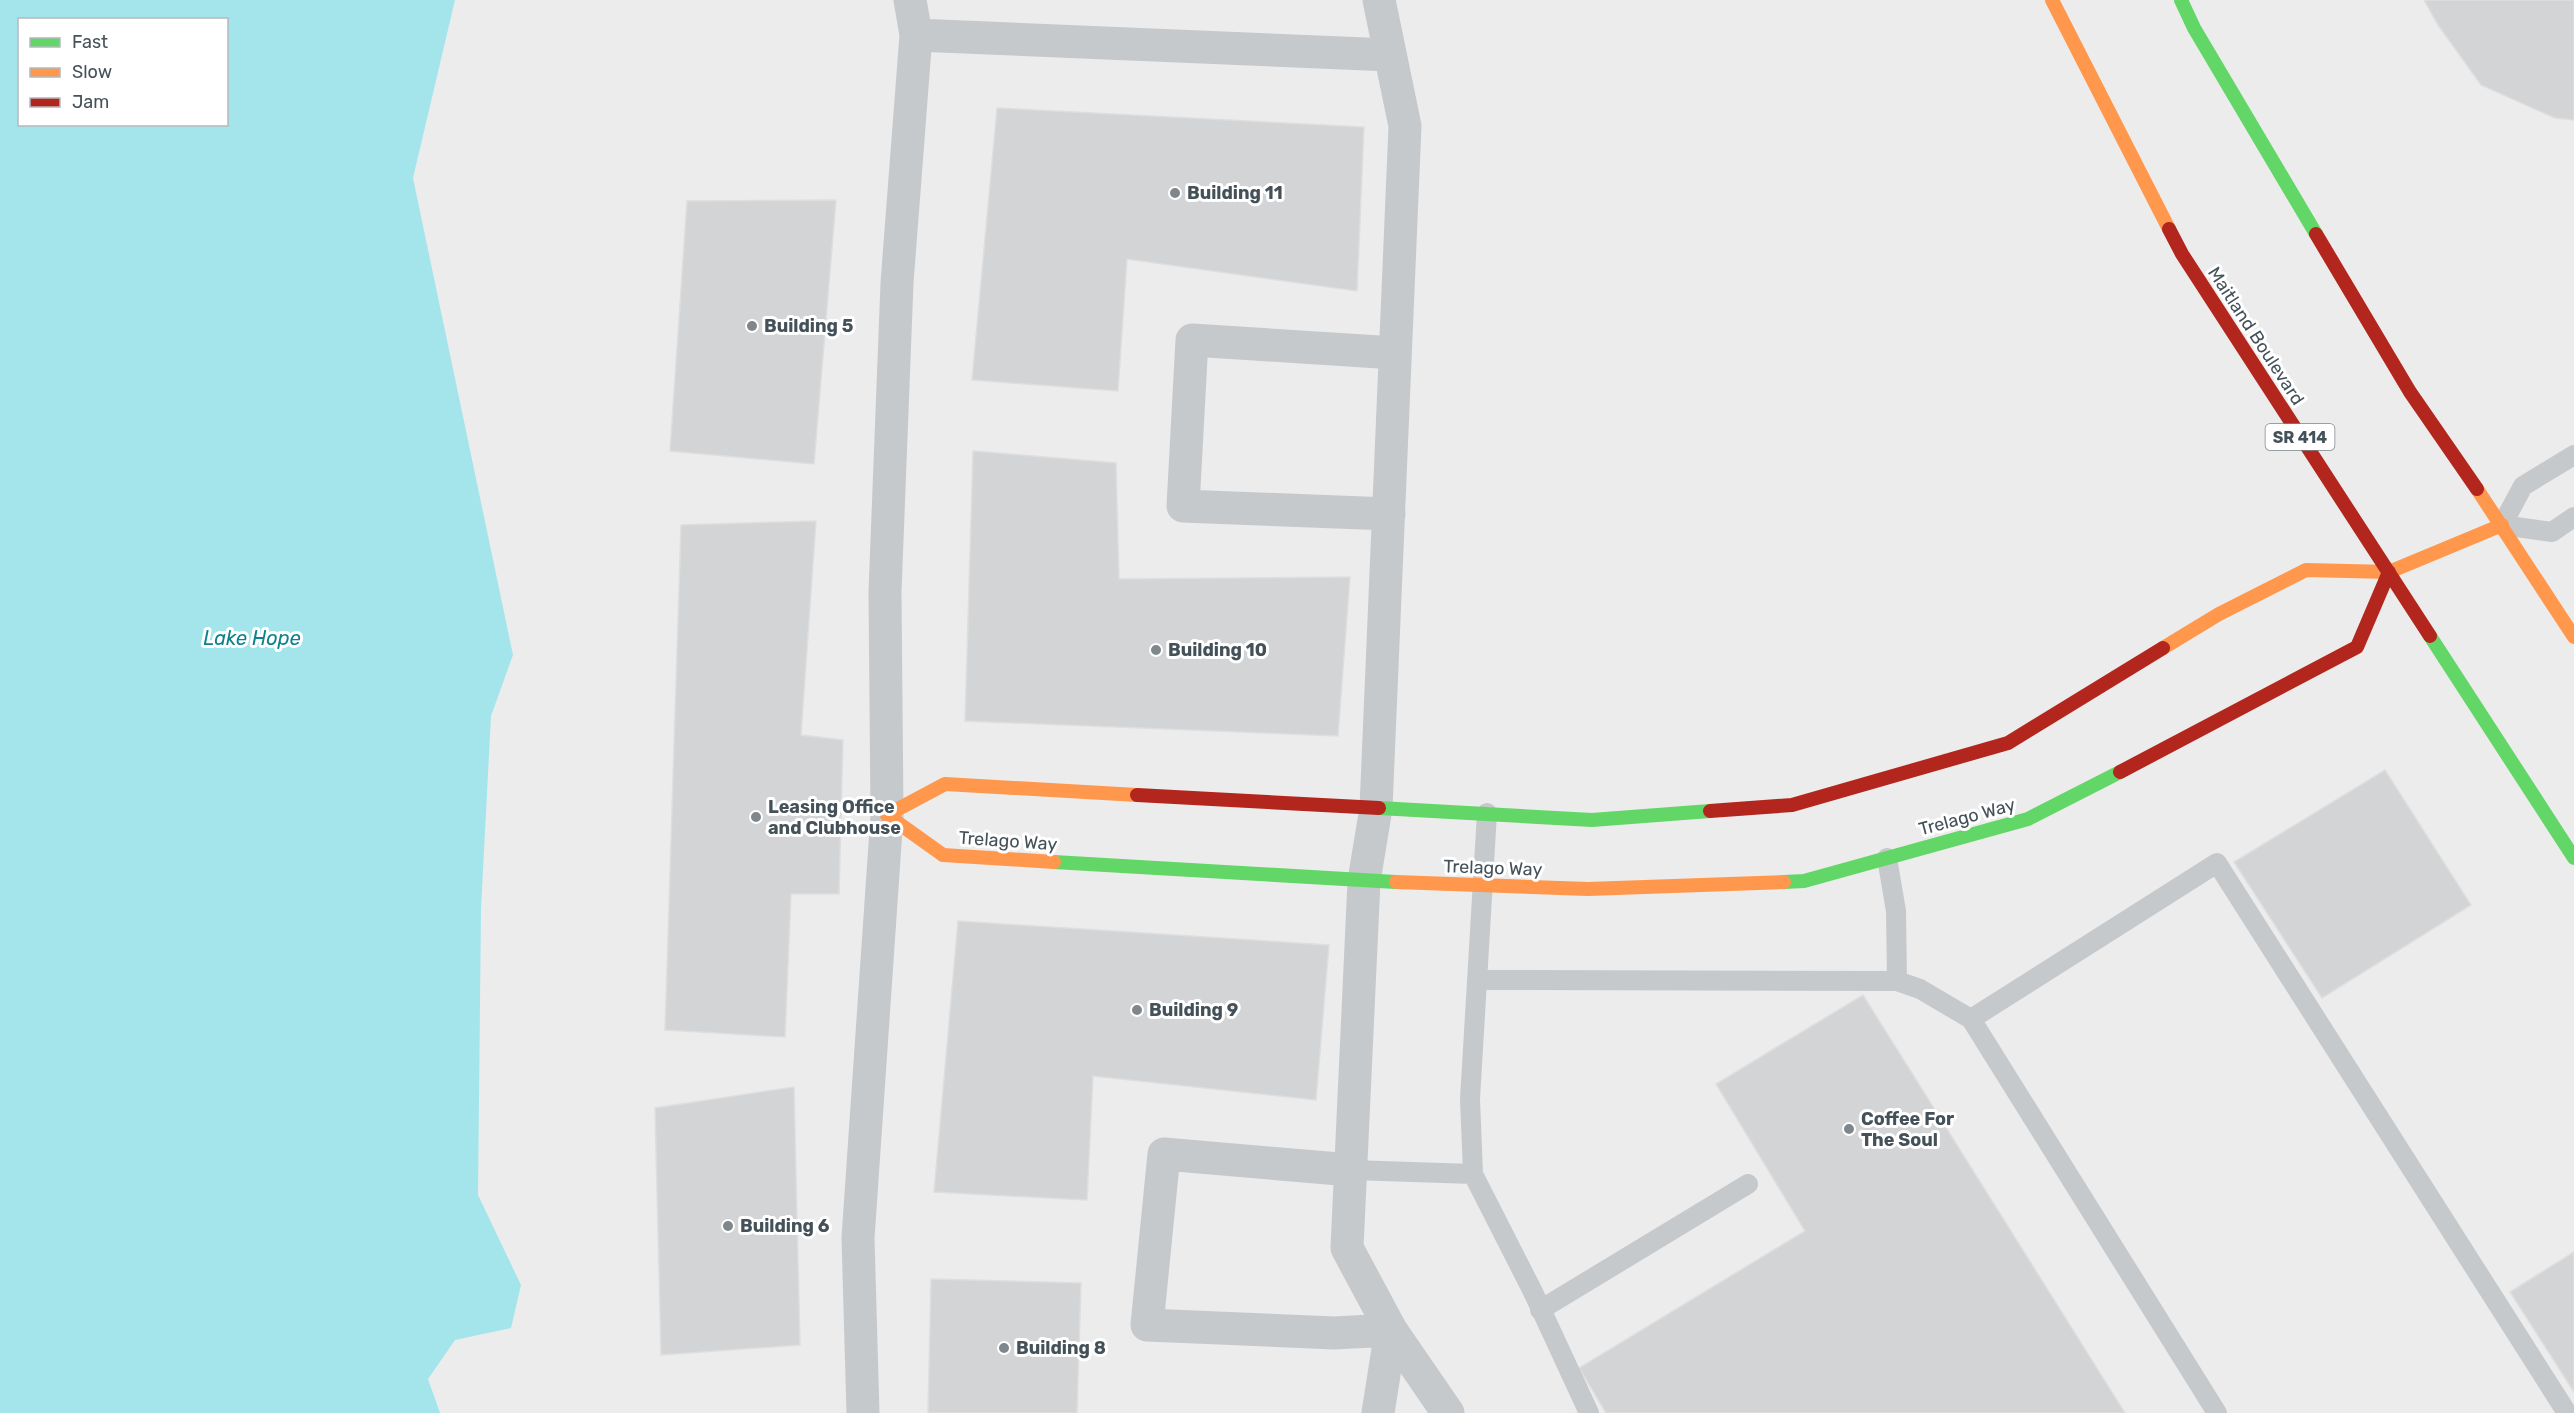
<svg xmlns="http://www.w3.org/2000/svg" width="2574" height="1413" viewBox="0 0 2574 1413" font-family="Rubik,sans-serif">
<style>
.water{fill:#a4e5ec;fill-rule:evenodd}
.building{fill:#d3d4d5;stroke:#dededf;stroke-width:1.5}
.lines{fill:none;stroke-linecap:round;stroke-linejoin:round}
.lane{stroke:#c6c9cb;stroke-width:20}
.street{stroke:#c6c9cb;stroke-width:33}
.fast{stroke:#63d668;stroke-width:14}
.slow{stroke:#ff974d;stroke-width:14}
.jam{stroke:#b3261e;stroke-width:14}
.poi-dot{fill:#7f878c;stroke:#fff;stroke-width:2}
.labels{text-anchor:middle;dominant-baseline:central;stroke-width:6;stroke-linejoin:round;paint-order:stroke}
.shield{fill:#fff;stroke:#7c858b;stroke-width:1.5}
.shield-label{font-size:16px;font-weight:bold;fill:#445159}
.poi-label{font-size:18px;font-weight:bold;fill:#445159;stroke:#fff;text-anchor:start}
.street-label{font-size:18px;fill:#445159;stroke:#fff}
.water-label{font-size:20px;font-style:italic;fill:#0c828f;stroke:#fff}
</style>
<rect width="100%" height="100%" fill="#edecec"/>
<!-- water -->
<path class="water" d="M 0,0 L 455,0 L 413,178 L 513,655 L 491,716 L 481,909 L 478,1195 L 521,1285 L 511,1328 L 455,1340 L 428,1379 L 440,1413 L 0,1413 ZM 20,20 L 226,20 L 226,124 L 20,124 Z"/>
<!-- building -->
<path class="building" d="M 2424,0 L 2574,0 L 2574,120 L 2555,118 L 2481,85 L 2438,25 Z
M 997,108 L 1364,127 L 1357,291 L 1127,259 L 1118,391 L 972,380 Z
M 836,200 L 814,464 L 670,451 L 687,201 Z
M 973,451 L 1116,463 L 1119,579 L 1350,577 L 1338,736 L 965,721 Z
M 816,521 L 801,735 L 843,740 L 839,894 L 791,894 L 785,1037 L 665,1030 L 681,525 Z
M 2385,770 L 2471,905 L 2322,998 L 2234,862 Z
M 958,921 L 1329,945 L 1316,1100 L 1093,1076 L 1087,1200 L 934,1192 Z
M 1863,995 L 2125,1413 L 1606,1413 L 1579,1368 L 1805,1231 L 1716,1084 Z
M 794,1087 L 800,1345 L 661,1355 L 655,1108 Z
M 2574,1252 L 2574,1392 L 2510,1292 Z
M 931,1279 L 1081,1283 L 1077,1413 L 928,1413 Z"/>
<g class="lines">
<!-- lane -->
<path class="lane" d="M 2574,455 L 2523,486 L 2502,525 L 2552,532 L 2574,517
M 1887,858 L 1896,911 L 1897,981 L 1920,989 L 1971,1019 L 2217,863 L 2567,1413
M 1477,980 L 1897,981
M 1971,1019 L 2217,1413
M 1351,1170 L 1473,1174 L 1470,1099 L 1487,813
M 1473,1174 L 1533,1292 L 1589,1413
M 1540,1310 L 1748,1184"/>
<!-- street -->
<path class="street" d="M 1379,0 L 1405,126 L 1376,808 L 1364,881 L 1347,1248 L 1391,1330 L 1448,1413
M 916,35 L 1390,55
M 1389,514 L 1183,506 L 1192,340 L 1395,353
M 1351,1170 L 1164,1154 L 1147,1325 L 1334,1333 L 1391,1330 L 1378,1413
M 863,1413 L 858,1238 L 887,815 L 885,592 L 897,283 L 916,35 L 910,0"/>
<!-- fast -->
<path class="fast" d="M 2181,0 L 2194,28 L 2316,234
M 2430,636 L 2574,858
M 1379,808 L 1592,820 L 1710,811
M 1054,862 L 1396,882
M 1784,882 L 1804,881 L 2028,819 L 2120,772"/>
<!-- slow -->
<path class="slow" d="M 2052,0 L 2169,229
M 2477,489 L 2574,637
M 2163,648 L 2219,614 L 2306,570 L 2389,572 L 2502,525
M 1054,862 L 943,855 L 887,815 L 945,784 L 1137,795
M 1396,882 L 1588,889 L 1784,882"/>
<!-- jam -->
<path class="jam" d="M 2169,229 L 2182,254 L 2430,636
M 2316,234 L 2410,392 L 2477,489
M 2120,772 L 2357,647 L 2389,572
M 1137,795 L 1379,808
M 1710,811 L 1792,805 L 2008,743 L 2163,648"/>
</g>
<!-- markers -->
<g class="poi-dot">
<circle cx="1175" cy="193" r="6"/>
<circle cx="752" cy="326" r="6"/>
<circle cx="1156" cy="650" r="6"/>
<circle cx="756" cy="817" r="6"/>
<circle cx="1137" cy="1010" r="6"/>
<circle cx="1849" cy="1129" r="6"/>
<circle cx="728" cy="1226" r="6"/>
<circle cx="1004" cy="1348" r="6"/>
</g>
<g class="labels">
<!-- shield labels -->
<rect class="shield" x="2265.5" y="424" width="69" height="26" rx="4.5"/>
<g class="shield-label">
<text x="2300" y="437">SR 414</text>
</g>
<!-- poi labels -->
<g class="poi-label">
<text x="1187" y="193">Building 11</text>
<text x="764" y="326">Building 5</text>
<text x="1168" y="650">Building 10</text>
<text x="768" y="807">Leasing Office<tspan x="768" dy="21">and Clubhouse</tspan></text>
<text x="1149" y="1010">Building 9</text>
<text x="1861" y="1119">Coffee For<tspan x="1861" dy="21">The Soul</tspan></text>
<text x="740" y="1226">Building 6</text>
<text x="1016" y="1348">Building 8</text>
</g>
<!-- street labels -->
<g class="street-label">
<text transform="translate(2256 336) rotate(57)">Maitland Boulevard</text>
<text transform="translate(1967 817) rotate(-15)">Trelago Way</text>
<text transform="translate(1008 841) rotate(4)">Trelago Way</text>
<text transform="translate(1493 868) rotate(2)">Trelago Way</text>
</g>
<!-- water labels -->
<g class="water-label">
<text x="252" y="638">Lake Hope</text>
</g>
</g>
<!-- legend -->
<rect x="18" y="18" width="210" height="108" fill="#ffffff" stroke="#b4b9bd" stroke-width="1.5"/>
<rect x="30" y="38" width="30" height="9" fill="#63d668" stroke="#b4b9bd" stroke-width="1.5"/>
<text x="72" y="48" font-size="18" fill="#445159">Fast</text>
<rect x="30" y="68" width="30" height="9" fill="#ff974d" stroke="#b4b9bd" stroke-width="1.5"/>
<text x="72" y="78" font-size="18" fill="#445159">Slow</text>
<rect x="30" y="98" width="30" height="9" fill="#b3261e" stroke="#b4b9bd" stroke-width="1.5"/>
<text x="72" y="108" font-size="18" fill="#445159">Jam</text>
</svg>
